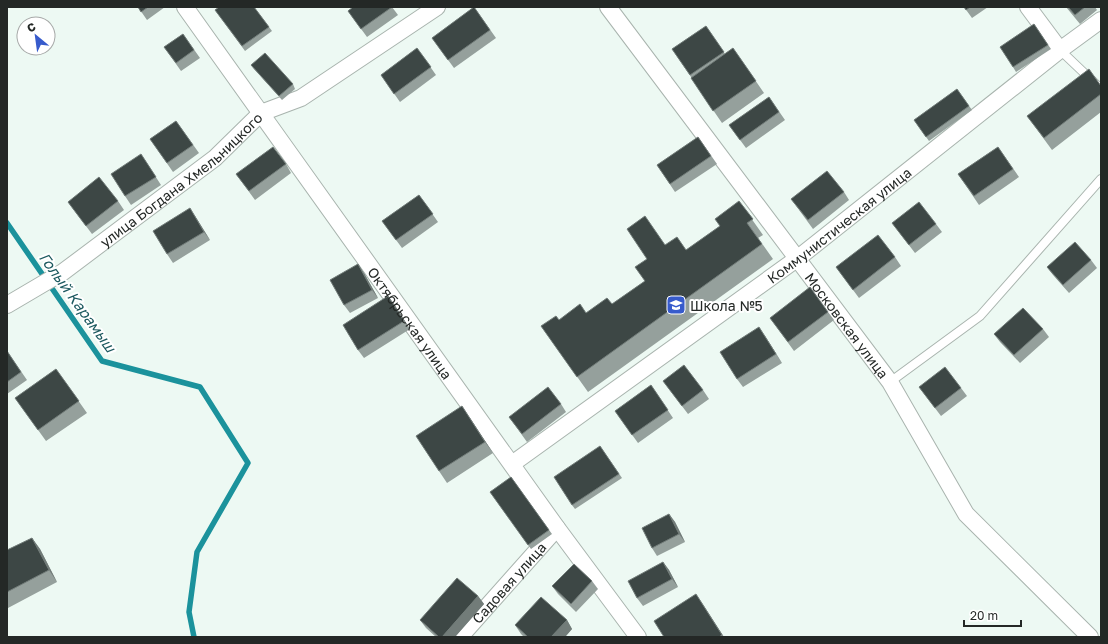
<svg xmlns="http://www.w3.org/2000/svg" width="1108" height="644" viewBox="0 0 1108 644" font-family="'Golos Text',sans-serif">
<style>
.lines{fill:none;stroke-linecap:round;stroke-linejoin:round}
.stream{stroke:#1b929c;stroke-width:5.5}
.lane-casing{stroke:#a9b4ae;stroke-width:10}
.street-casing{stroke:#a9b4ae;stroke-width:18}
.lane{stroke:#fff;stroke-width:8}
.street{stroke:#fff;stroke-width:16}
.wall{fill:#95a09c}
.shaded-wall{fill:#727c79}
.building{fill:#3d4745;stroke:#727c79}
.labels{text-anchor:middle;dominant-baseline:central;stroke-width:4;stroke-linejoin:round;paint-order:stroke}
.street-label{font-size:14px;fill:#242826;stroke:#fff}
.poi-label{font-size:14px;fill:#242826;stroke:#fff;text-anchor:start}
.water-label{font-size:15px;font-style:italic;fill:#1c595f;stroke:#fff}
</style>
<rect width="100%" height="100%" fill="#edf9f3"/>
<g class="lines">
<!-- stream -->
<path class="stream" d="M 7,223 L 102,361 L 200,387 L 248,463 L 197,552 L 189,612 L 194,637"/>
<defs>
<path id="lane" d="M 1060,50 L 1101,89
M 890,382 L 980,316 L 1101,179"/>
<g id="street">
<path id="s1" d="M 185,7 L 557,528 L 638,637"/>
<path id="s2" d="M 608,7 L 890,382 L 966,514 L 1090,637"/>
<path d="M 1028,7 L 1060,50"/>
<path id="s3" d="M 7,305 L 63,272 L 215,158 L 261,113 L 301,98 L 437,7"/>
<path id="s4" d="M 512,464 L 798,258 L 1060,50 L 1101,20"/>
<path id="s5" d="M 460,637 L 557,528"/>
</g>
</defs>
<!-- lane casing -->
<use href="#lane" class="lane-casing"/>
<!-- street casing -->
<use href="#street" class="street-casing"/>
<!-- lane -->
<use href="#lane" class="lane"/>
<!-- street -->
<use href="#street" class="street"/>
</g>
<!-- wall -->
<path class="wall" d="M 138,7 L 165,7 L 147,20 Z
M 254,7 L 272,31 L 245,51 L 215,10 Z
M 392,7 L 398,15 L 367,37 L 348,11 Z
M 474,7 L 496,38 L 454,68 L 432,38 Z
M 964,7 L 988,7 L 972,18 Z
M 1066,7 L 1095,7 L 1097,10 L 1080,24 Z
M 1034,24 L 1051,49 L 1016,72 L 1013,67 Z
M 706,26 L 725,54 L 733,48 L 764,93 L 722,123 L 691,78 L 691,77 L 672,49 Z
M 183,34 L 200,58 L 181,71 L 164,47 Z
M 417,48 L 436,75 L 400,102 L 381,75 Z
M 251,65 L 293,84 L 295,89 L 282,100 L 254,69 Z
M 1101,86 L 1101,112 L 1052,150 L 1027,116 Z
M 957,89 L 972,110 L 929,141 L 914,120 Z
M 769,97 L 785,120 L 746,148 L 729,125 Z
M 176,121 L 199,153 L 173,172 L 150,139 Z
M 698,137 L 717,164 L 675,192 L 657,165 Z
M 998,147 L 1019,177 L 979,205 L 958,174 Z
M 141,154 L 161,185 L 131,205 L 125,196 Z
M 286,164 L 291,173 L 255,200 L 236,174 Z
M 844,192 L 849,200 L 813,229 L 791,199 Z
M 419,195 L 438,222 L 402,248 L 382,221 Z
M 118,201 L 124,210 L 92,234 L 68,202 Z
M 739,201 L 763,235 L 758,238 L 773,259 L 588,392 L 541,326 L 586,313 L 612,304 L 645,281 L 665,245 L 686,250 L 720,226 Z
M 195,216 L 210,240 L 173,263 L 167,254 Z
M 892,223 L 936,224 L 942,232 L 915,253 Z
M 895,257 L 901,266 L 859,298 L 836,267 Z
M 1091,260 L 1097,268 L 1069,293 L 1053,275 L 1047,267 Z
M 364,273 L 378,298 L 350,313 L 344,305 Z
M 394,304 L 410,329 L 364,358 L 358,350 Z
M 828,312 L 834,320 L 794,351 L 770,318 Z
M 1043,329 L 1049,337 L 1020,363 L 1000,342 L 994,334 Z
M 765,336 L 782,363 L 743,387 L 737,379 Z
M 7,351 L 27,380 L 7,394 Z
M 56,369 L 87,413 L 46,441 L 15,398 Z
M 663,381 L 703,390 L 709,399 L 688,414 Z
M 651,385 L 673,418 L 638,443 L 615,411 Z
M 919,387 L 961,388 L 967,396 L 941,416 Z
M 561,404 L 566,412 L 527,442 L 509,417 Z
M 470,418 L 493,453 L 447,483 L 439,471 Z
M 600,446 L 622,478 L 575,509 L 572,505 Z
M 511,477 L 552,534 L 531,549 L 490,492 Z
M 669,514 L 675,522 L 685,542 L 657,556 L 652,548 Z
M 32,538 L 40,549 L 57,582 L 8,608 L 7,606 L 7,550 Z
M 663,562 L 669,570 L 678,587 L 643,606 L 637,598 Z
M 592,581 L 598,589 L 576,612 L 558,594 L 552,586 Z
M 478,596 L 484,604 L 455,637 L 436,637 L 426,628 L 420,620 Z
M 567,620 L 572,629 L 565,637 L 524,637 L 521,634 L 515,625 Z"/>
<!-- shaded-wall -->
<path class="shaded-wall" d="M 190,208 L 210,240 L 204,232 Z
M 358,264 L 364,273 L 378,298 L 372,290 Z
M 388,296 L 394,304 L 410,329 L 404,321 Z
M 759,327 L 765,336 L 782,363 L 776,354 Z
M 462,406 L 470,418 L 493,453 L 485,442 Z
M 669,514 L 675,522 L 685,542 L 679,534 Z
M 32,538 L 40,549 L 57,582 L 49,570 Z
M 663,562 L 669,570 L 678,587 L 672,579 Z
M 696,594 L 704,606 L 724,637 L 723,637 Z
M 478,596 L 484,604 L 455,637 L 442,637 Z
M 567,620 L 572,629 L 565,637 L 551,637 Z"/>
<!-- building -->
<path class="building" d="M 138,7 L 148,7 L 141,12 Z
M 219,7 L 254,7 L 269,27 L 242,46 L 215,10 Z
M 353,7 L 392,7 L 361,29 L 348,11 Z
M 474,7 L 490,30 L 448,60 L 432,38 Z
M 964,7 L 970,7 L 966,10 Z
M 1068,7 L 1085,7 L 1075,15 Z
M 1034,24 L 1048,45 L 1013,67 L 1000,47 Z
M 706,26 L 724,52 L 690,75 L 672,49 Z
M 183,34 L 194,50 L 176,63 L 164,47 Z
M 417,48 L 431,67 L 394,94 L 381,75 Z
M 733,48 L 756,81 L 713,111 L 691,78 Z
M 265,53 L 293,84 L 279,96 L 251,65 Z
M 1089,69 L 1101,86 L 1101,94 L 1044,138 L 1027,116 Z
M 957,89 L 969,106 L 926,137 L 914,120 Z
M 769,97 L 779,112 L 740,140 L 729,125 Z
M 176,121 L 193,145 L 167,163 L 150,139 Z
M 698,137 L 711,156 L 670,184 L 657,165 Z
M 273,147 L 286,164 L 249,191 L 236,174 Z
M 998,147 L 1013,169 L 974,196 L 958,174 Z
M 141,154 L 156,177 L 125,196 L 111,174 Z
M 827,171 L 844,192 L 808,220 L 791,199 Z
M 99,177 L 118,201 L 86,226 L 68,202 Z
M 419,195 L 433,214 L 396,240 L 382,221 Z
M 739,201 L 753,219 L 747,223 L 762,244 L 577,377 L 541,326 L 556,316 L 559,320 L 580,304 L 586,313 L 607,298 L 612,304 L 645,281 L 635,267 L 647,259 L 627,229 L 645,216 L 665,245 L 677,237 L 686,250 L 720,226 L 715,219 Z
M 919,202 L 936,224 L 909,245 L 892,223 Z
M 190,208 L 204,232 L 167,254 L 153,231 Z
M 878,235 L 895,257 L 853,290 L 836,267 Z
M 1075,242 L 1091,260 L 1063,285 L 1047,267 Z
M 358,264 L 372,290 L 344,305 L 330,280 Z
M 810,287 L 828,312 L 788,342 L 770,318 Z
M 388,296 L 404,321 L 358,350 L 343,325 Z
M 1023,308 L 1043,329 L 1014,355 L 994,334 Z
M 759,327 L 776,354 L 737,379 L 720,352 Z
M 7,351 L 21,372 L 7,382 Z
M 684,365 L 703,390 L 682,406 L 663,381 Z
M 945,367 L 961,388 L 935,408 L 919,387 Z
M 56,369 L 79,401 L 38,430 L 15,398 Z
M 651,385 L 668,410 L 632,435 L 615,411 Z
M 548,387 L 561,404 L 522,434 L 509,417 Z
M 462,406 L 485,442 L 439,471 L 416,436 Z
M 600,446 L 619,474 L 572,505 L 554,477 Z
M 511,477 L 549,530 L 528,545 L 490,492 Z
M 669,514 L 679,534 L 652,548 L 642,528 Z
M 32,538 L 49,570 L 7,592 L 7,550 Z
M 663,562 L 672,579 L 637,598 L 628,581 Z
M 574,564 L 592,581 L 571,604 L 552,586 Z
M 457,578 L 478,596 L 442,637 L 439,637 L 420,620 Z
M 696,594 L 722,635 L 719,637 L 664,637 L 654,621 Z
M 541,597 L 567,620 L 551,637 L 528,637 L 515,625 Z"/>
<!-- icons -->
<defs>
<symbol id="school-square" viewBox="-11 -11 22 22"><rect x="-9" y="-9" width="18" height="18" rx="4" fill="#375bcc" stroke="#fff"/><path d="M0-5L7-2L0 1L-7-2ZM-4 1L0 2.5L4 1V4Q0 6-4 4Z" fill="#fff"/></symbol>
</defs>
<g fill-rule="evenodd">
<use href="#school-square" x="665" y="294" width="22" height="22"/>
</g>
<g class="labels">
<!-- street labels -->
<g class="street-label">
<text stroke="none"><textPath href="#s3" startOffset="215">улица Богдана Хмельницкого</textPath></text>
<text stroke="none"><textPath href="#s4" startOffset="405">Коммунистическая улица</textPath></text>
<text stroke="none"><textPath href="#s1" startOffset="388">Октябрьская улица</textPath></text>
<text stroke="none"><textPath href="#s2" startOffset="398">Московская улица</textPath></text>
<text stroke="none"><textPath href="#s5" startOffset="73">Садовая улица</textPath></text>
</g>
<!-- poi labels -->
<g class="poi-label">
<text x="690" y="305">Школа №5</text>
</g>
<!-- water labels -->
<g class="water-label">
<text transform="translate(78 302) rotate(54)">Голый Карамыш</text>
</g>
</g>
<!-- border -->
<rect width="1108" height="644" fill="none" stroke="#242826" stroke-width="16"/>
<!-- north arrow -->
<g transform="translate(36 36) rotate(331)"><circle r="19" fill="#ffffff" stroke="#a7a9a8"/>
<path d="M0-3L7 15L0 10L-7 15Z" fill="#375bcc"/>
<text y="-6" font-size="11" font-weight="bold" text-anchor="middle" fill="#242826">С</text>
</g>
<!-- scale -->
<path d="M964 620v6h57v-6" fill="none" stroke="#242826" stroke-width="2"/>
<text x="970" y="620" font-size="12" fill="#242826" stroke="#ffffff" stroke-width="3" paint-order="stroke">20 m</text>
</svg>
